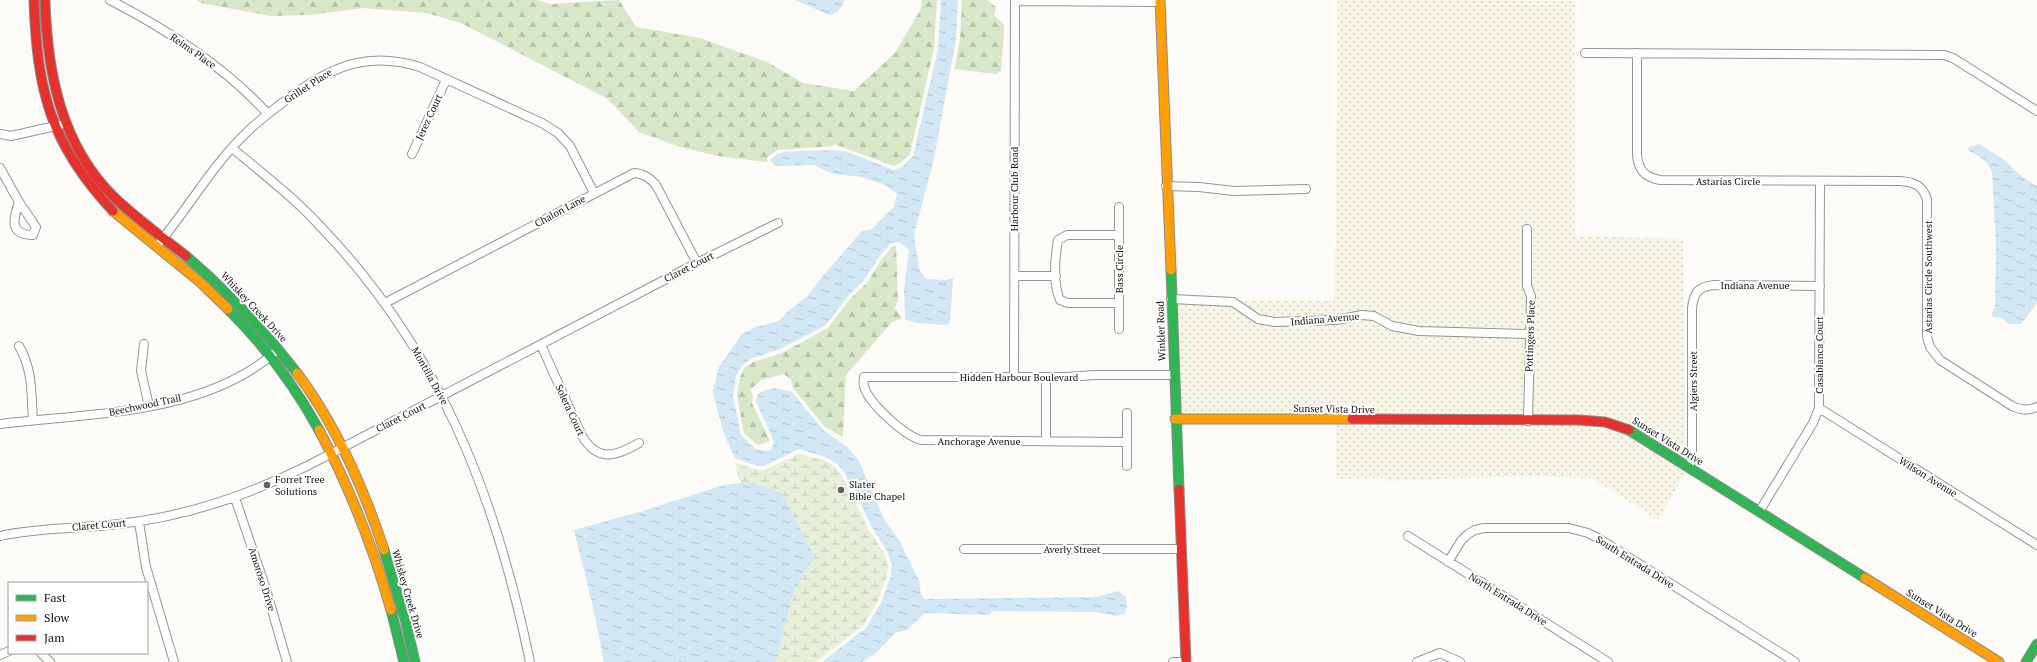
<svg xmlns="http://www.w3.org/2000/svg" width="2037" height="662" viewBox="0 0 2037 662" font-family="'PT Serif',serif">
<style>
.farmland{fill:url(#farmland-dots)}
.forest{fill:url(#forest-firs)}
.wetland{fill:url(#wetland-marsh)}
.water{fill:url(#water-ripples)}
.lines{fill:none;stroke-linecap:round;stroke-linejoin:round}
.street-casing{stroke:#979695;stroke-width:10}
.fast-casing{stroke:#8d8d8b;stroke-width:11}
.slow-casing{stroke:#8d8d8b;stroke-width:11}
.jam-casing{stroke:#8d8d8b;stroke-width:11}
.street{stroke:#fffefe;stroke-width:8}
.fast{stroke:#30b455;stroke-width:9}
.slow{stroke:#ff9f0a;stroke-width:9}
.jam{stroke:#e5322d;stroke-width:9}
.poi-dot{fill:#636362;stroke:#fff;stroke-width:1.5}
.labels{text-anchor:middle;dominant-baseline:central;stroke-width:4;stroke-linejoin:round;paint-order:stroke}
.street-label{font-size:10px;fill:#111;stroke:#fff}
.poi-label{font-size:10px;fill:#111;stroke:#fff;text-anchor:start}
</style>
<defs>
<pattern id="farmland-dots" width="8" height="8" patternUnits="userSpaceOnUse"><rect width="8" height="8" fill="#f7f5e5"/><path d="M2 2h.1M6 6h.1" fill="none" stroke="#d3d1c3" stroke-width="1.8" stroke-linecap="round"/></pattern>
<pattern id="forest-firs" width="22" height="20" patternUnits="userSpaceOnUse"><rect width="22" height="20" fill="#d7e7c8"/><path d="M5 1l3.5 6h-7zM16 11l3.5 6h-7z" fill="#b8c5ab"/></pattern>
<pattern id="wetland-marsh" width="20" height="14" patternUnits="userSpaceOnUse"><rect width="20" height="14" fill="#e6f0d9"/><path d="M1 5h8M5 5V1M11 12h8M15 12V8" fill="none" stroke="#c4cdb9"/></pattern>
<pattern id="water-ripples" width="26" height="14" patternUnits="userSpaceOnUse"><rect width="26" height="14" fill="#d1e7f3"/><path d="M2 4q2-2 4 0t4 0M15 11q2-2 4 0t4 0" fill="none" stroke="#b2c5cf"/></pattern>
</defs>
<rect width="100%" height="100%" fill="#fcfbf7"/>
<!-- farmland -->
<path class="farmland" d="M 1338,0 L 1575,1 L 1575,236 L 1683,239 L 1686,466 L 1688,468 L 1658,520 L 1592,478 L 1529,476 L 1386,481 L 1386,478 L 1336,479 L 1336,416 L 1179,416 L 1175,300 L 1333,301 L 1335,294 Z"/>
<!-- forest -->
<path class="forest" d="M 197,0 L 537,0 L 550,4 L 619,0 L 636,27 L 700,38 L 767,62 L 803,83 L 854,91 L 895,53 L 921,9 L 922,0 L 937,0 L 934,48 L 910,154 L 900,163 L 894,166 L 834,144 L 834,146 L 777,150 L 767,158 L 767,162 L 718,156 L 680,147 L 639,132 L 608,99 L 461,23 L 427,13 L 363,8 L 309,15 L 271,16 L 201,3 Z
M 962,0 L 987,0 L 996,7 L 994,15 L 1004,25 L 1004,28 L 1001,71 L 996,74 L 955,69 L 954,72 L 960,39 Z
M 896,246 L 898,299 L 895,308 L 901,316 L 901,319 L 892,322 L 846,375 L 843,437 L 825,427 L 793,388 L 791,380 L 784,374 L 761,380 L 751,389 L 753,396 L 752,403 L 770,441 L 758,445 L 744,433 L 737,396 L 740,378 L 744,368 L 753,362 L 782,353 L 828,328 L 850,299 L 867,283 L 882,259 L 892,247 Z"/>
<!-- wetland -->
<path class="wetland" d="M 799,454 L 824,460 L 834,466 L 841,474 L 868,528 L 884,553 L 888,566 L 887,575 L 878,601 L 864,625 L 816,662 L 776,662 L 793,594 L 814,556 L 751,482 L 742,483 L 737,474 L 736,463 L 753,469 L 764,470 Z"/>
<!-- water -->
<path class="water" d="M 795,0 L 845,0 L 838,12 L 829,15 Z
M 941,0 L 958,0 L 956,39 L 934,159 L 914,234 L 919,269 L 926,279 L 945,280 L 953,278 L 950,322 L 947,325 L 917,323 L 905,319 L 904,291 L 909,250 L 899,242 L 891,243 L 879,257 L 864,280 L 848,296 L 826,325 L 780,349 L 752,358 L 742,366 L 736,376 L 733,396 L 741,435 L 756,449 L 764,451 L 771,450 L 774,442 L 756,401 L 758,393 L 774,388 L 792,392 L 823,430 L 847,447 L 858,459 L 885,521 L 899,540 L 919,580 L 921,595 L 925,599 L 1097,597 L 1118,591 L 1126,597 L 1127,606 L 1124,614 L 1116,616 L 1096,612 L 993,611 L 989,615 L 925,613 L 907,630 L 895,633 L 877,652 L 862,662 L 822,662 L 866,628 L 881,603 L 891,576 L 892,565 L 887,551 L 871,526 L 854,489 L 847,479 L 844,471 L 836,463 L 825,457 L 799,449 L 764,466 L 754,465 L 735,458 L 724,434 L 715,401 L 713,390 L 719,367 L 742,334 L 756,327 L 779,321 L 787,312 L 808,296 L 822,277 L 862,231 L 872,229 L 894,207 L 897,194 L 885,185 L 862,177 L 833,174 L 814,165 L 776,166 L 770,160 L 777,154 L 785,152 L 834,150 L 847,152 L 894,170 L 902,167 L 913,156 L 938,49 Z
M 1979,144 L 2004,160 L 2021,176 L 2037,186 L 2037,303 L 2021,324 L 2009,324 L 2002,318 L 1993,317 L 1992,313 L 1995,307 L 1996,247 L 1992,172 C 1987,161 1981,156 1969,151 L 1968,148 Z
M 751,482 L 782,493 L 814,556 L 793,594 L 776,662 L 604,662 L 593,607 L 574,530 L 643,511 L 724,485 Z"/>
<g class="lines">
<defs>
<path id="street" d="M 110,0 C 166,29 224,66 267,113
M 1015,1 L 1160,2
M 1585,53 L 1944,55 L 1953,58 L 2037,111
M 1637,53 L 1637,156 C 1639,171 1645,177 1660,180 L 1900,181 C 1914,182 1922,185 1927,199 L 1927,337 L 1930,347 L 1940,360 L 2012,406 C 2021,410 2027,411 2037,407
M 0,134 L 11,136 L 60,125
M 232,148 C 262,173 293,197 319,225 C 439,349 496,496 530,662
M 412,154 L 446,80
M 0,168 L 19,202
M 1166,186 L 1199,187 L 1234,191 L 1306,189
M 19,202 L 36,227 L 33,235 C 9,235 13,219 19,202 Z
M 1527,229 L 1527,286 L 1531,296 L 1528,421
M 160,242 C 189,207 212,166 245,134 C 261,118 279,105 297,92 C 337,64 371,52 420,67 L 542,123 L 558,133 L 570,146 L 594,193
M 1014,276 L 1056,276
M 1171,299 L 1233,302 L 1258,319 L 1275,322 L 1336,320 L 1362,315 L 1374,316 L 1392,326 L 1419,331 L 1530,334
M 385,303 L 634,173 C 644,174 649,177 656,185 L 697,263
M 1119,303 L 1068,303 L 1060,300 C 1053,284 1055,258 1058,240 L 1067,235 L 1119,235
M 1119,329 L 1119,207
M 144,344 L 141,371 L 149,406
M 541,345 L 582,436 C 598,462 615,457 639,443
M 19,346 C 33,370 31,393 33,420
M 1014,377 L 1015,0
M 1046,377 L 1046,441
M 1819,408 L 2037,545
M 0,424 C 89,413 201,415 273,354
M 1127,442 L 921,440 C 905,436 868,403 864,386 C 863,383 864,380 864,377 L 1067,377 L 1096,375 L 1174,375
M 1127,466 L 1127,413
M 1689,467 L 1692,458 L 1692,308 C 1694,293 1697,287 1714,285 L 1820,286
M 235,498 L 265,586 L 287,662
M 1759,512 L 1813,423 L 1819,408 L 1820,181
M 139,522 L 146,567 L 174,662
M 0,536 C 39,527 79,529 118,524 C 185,517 249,495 309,465 L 697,263 L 778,223
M 1408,536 L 1608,662
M 964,549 L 1181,549
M 1448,562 L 1461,541 L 1468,534 L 1475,530 L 1484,528 L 1569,528 L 1588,533 L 1598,538 L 1795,662
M 41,653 L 50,662
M 0,655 L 9,651
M 1173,662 L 1186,662
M 1417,662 L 1440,653 L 1460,662"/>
<path id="fast" d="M 186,256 C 227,291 264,330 297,373
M 1171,270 L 1179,489
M 228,309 C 263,344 295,386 319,430
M 1629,430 L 1865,578
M 384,550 L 405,619 L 415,662
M 391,610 L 404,662
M 2026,662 L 2037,644"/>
<path id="slow" d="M 1160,0 L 1171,270
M 113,211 L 200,282 L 228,309
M 297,373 C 336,425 364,489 384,550
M 1175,419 L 1352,419
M 319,430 C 350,488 373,547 391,610
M 1865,578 L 1999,662"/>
<path id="jam" d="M 34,0 C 37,90 50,144 113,211
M 45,0 C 47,72 61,146 115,198 C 137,219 162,237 186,256
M 1352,419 L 1579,420 L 1605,422 L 1629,430
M 1179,489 L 1186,662"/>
</defs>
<!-- street casing -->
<use href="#street" class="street-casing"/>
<!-- fast casing -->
<use href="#fast" class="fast-casing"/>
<!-- slow casing -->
<use href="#slow" class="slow-casing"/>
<!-- jam casing -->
<use href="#jam" class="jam-casing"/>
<!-- street -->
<use href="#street" class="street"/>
<!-- fast -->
<use href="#fast" class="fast"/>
<!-- slow -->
<use href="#slow" class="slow"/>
<!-- jam -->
<use href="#jam" class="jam"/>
</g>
<!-- markers -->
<g class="poi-dot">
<circle cx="267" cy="485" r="4"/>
<circle cx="841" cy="490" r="4"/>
</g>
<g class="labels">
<!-- street labels -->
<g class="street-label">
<text transform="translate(193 51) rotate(35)">Reims Place</text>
<text transform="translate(308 86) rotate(-33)">Grillet Place</text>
<text transform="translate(429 117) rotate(-65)">Jerez Court</text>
<text x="1728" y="181">Astarias Circle</text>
<text transform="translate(1014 189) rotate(-90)">Harbour Club Road</text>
<text transform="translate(560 211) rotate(-28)">Chalon Lane</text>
<text transform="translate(689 267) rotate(-27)">Claret Court</text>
<text transform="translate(1119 269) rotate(-90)">Bass Circle</text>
<text transform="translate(1928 277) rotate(-90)">Astarias Circle Southwest</text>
<text x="1755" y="285">Indiana Avenue</text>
<text transform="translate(254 307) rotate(47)">Whiskey Creek Drive</text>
<text transform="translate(1325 319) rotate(-5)">Indiana Avenue</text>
<text transform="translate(1161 331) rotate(-92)">Winkler Road</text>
<text transform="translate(1530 336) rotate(-88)">Pottingers Place</text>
<text transform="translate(1819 355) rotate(-90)">Casablanca Court</text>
<text transform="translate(430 376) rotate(61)">Montilla Drive</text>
<text x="1019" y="377">Hidden Harbour Boulevard</text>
<text transform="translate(1693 381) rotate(-90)">Algiers Street</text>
<text transform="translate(145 405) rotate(-12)">Beechwood Trail</text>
<text transform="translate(1334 409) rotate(1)">Sunset Vista Drive</text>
<text transform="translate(570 410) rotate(65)">Solera Court</text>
<text transform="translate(401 417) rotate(-27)">Claret Court</text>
<text x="979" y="441">Anchorage Avenue</text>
<text transform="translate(1668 441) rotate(32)">Sunset Vista Drive</text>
<text transform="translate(1928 477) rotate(32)">Wilson Avenue</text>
<text transform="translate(99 525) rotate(-5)">Claret Court</text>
<text x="1072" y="549">Averly Street</text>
<text transform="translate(1635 562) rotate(32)">South Entrada Drive</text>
<text transform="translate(262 579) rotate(72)">Amoroso Drive</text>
<text transform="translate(408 594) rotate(74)">Whiskey Creek Drive</text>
<text transform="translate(1508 599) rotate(32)">North Entrada Drive</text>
<text transform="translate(1942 613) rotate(32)">Sunset Vista Drive</text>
</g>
<!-- poi labels -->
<g class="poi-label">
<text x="275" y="479">Forret Tree<tspan x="275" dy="12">Solutions</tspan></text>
<text x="849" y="484">Slater<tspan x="849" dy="12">Bible Chapel</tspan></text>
</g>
</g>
<!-- legend -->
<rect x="8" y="582" width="140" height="72" fill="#ffffff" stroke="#a0a0a0"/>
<rect x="16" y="595" width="20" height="6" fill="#30b455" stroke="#a0a0a0"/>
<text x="44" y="602" font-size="12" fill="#111111">Fast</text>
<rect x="16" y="615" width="20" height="6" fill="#ff9f0a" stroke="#a0a0a0"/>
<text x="44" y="622" font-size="12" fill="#111111">Slow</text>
<rect x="16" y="635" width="20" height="6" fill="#e5322d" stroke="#a0a0a0"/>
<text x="44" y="642" font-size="12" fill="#111111">Jam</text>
</svg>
